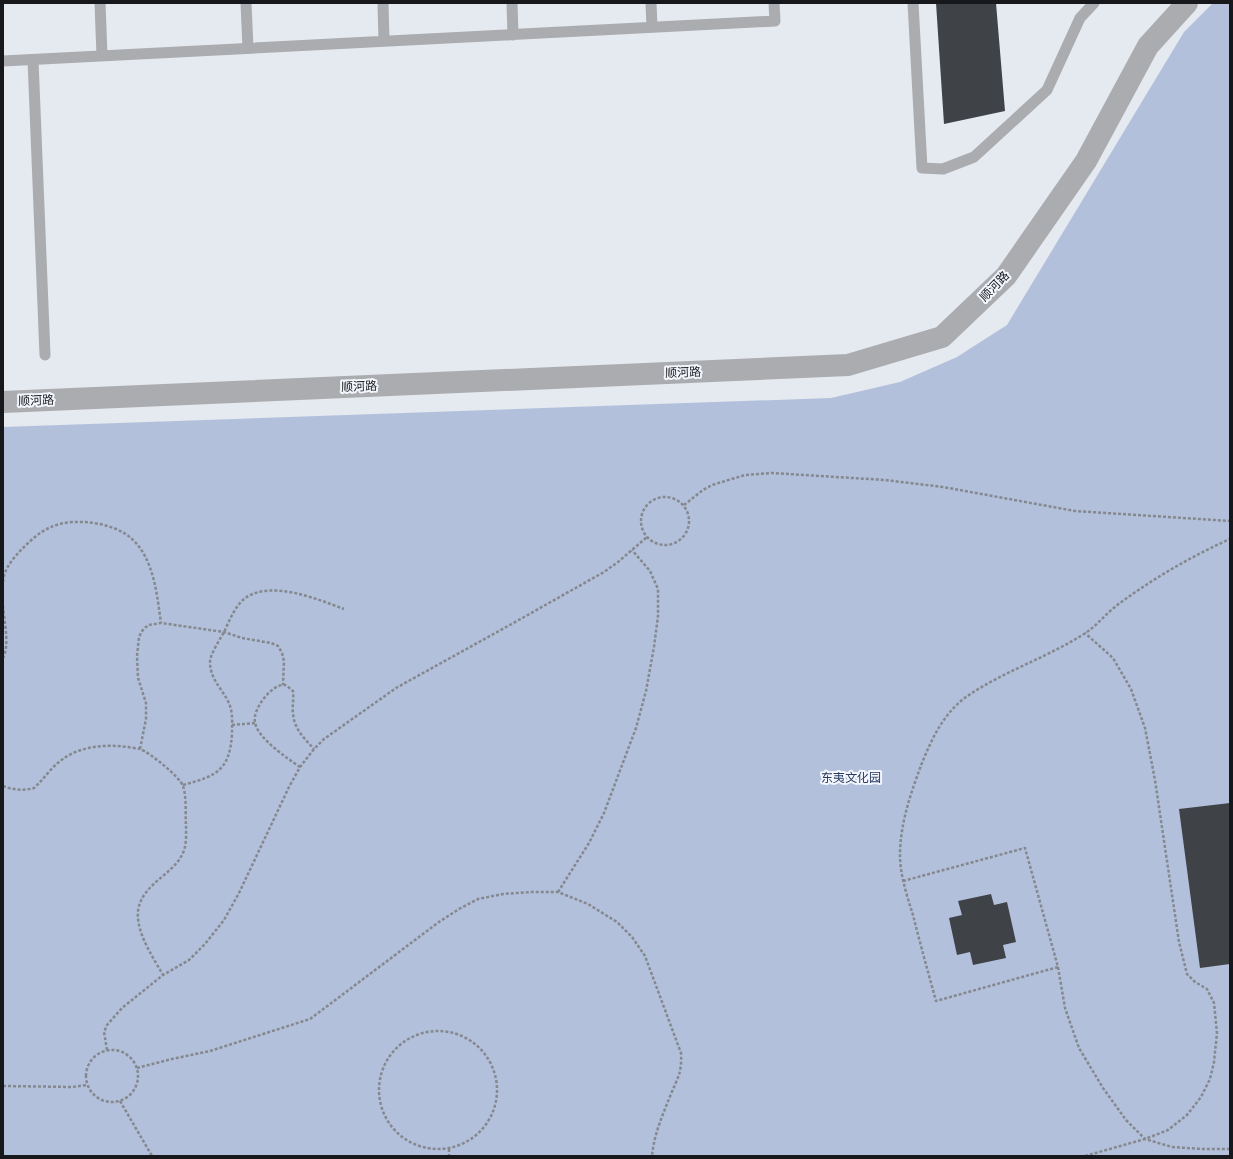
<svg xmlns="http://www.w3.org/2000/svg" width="1233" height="1159" viewBox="0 0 1233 1159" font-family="'IBM Plex Sans','Noto Sans SC',sans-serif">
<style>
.green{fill:#b2c0dc}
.building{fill:#3f4247}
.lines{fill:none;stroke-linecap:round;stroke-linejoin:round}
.path{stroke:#85888d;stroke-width:2.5;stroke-dasharray:3 2;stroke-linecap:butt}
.service{stroke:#aaacaf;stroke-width:11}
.tertiary{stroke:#aaacaf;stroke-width:22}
.labels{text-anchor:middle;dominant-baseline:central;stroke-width:4;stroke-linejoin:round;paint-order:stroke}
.street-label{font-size:12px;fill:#17181b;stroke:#f3f6fd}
.park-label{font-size:12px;fill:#283b64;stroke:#f3f6fd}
</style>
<rect width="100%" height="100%" fill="#e5e9f0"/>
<!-- green -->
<path class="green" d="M 1213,3 L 1230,3 L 1230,1156 L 3,1156 L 3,427 L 831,398 L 900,382 L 957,357 L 1007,325 L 1184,32 Z"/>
<!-- building -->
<path class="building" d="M 936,3 L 996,3 L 1005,111 L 944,124 Z
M 1230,803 L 1230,964 L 1200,968 L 1179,809 Z
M 991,894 L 994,905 L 1007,902 L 1016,942 L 1003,945 L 1006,958 L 973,965 L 970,952 L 957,955 L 949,918 L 962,915 L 958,901 Z"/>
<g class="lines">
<!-- path -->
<path class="path" d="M641 521a24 24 0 1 1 48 0a24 24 0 1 1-48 0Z
M 684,505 L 703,490 L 712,485 L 745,475 L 772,473 L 885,480 L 943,487 L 1075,511 L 1230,521
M 3,582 C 4,569 12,560 20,551 C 29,542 39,532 51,527 C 73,517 114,522 132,539 C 154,559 157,595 161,623
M 3,606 C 4,621 10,645 3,658
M 232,725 L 255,723
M 140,749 L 146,719 L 146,703 L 138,678 L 137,656 L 139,637 L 142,631 L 148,625 L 161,623 L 224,632 L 242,638 L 271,643 L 278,646 L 282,653 L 284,661 L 283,685
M 300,767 C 287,758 257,738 255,722 C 252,710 272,683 285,685 C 288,686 290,689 293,691 C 294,700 292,706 293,713 C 294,729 304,738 314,749
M 183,785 C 216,776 230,771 232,733 C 232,725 233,715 230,706 C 225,691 210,681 210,662 C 210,654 221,638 225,630 C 230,619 235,607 244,599 C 270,579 317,599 344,609
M 3,786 C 13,790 24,791 34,788 C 43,780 50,769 59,762 C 78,746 104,744 128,747 C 132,748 137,748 140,749 C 149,752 180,777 183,786 C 187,798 185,813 186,825 C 186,835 187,846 182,855 C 172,875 141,885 138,911 C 136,933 153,957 163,975
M 903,881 L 1025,848 L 1058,967 L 936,1001 C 928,972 920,943 913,915 C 907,896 900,875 900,855 C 900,824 911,792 922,763 C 932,738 944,713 966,697 C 1002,672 1046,658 1084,634 C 1097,626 1107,612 1120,603 C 1154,578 1192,556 1230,539
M 558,892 L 589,843 L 604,813 L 636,728 L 646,691 L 654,647 L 658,616 L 658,589 L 650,571 L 632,550
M 1058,967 L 1065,1008 L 1079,1048 L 1103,1088 L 1126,1120 L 1145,1139 L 1172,1147 L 1202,1149 L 1230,1149
M379 1090a59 59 0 1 1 118 0a59 59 0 1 1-118 0Z
M86 1076a26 26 0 1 1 52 0a26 26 0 1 1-52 0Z
M 107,1050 L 104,1032 L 107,1025 L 122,1008 L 163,975 L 189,960 L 205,944 L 224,920 L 239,893 L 289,787 L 300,767 L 314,749 L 324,739 L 396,688 L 517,621 L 604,572 L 618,562 L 647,537
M 137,1068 L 172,1059 L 210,1051 L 310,1019 L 439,922 L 459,909 L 478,899 L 503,894 L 531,892 L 558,892 L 588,904 L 617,922 L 632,937 L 645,956 L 681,1053 C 682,1073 678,1077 671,1094 C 663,1114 654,1134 652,1156
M 3,1086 L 72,1087 L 87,1085
M 120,1101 L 152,1156
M 449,1149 L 449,1156
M 1085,1156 L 1145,1139 L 1168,1130 L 1187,1115 L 1201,1097 L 1210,1079 L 1214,1062 L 1217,1033 L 1214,1003 L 1207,989 L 1195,982 L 1187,974 L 1179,942 L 1155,780 L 1145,728 L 1131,689 L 1113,658 L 1085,633"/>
<!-- service -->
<path class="service" d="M 100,3 L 102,56
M 246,3 L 248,48
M 383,3 L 384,41
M 512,3 L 513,35
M 651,3 L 652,27
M 913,3 L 922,168 L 943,169 L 974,157 L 1047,90 L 1080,18 L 1094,3
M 33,60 L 45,355
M 3,61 L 775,21 L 774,3"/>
<!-- tertiary -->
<path class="tertiary" d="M 3,402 L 848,365 L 942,337 L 1006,276 L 1086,161 L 1148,46 L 1187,3"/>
</g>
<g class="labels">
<!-- street labels -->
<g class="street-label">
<text transform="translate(994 286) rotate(-46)">顺河路</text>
<text transform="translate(683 372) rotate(-2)">顺河路</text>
<text transform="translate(359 386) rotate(-2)">顺河路</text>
<text transform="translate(36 400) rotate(-2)">顺河路</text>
</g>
<!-- park labels -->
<g class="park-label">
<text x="851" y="777">东夷文化园</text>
</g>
</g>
<!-- border -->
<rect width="1233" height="1159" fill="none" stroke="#17181b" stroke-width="8"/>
</svg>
